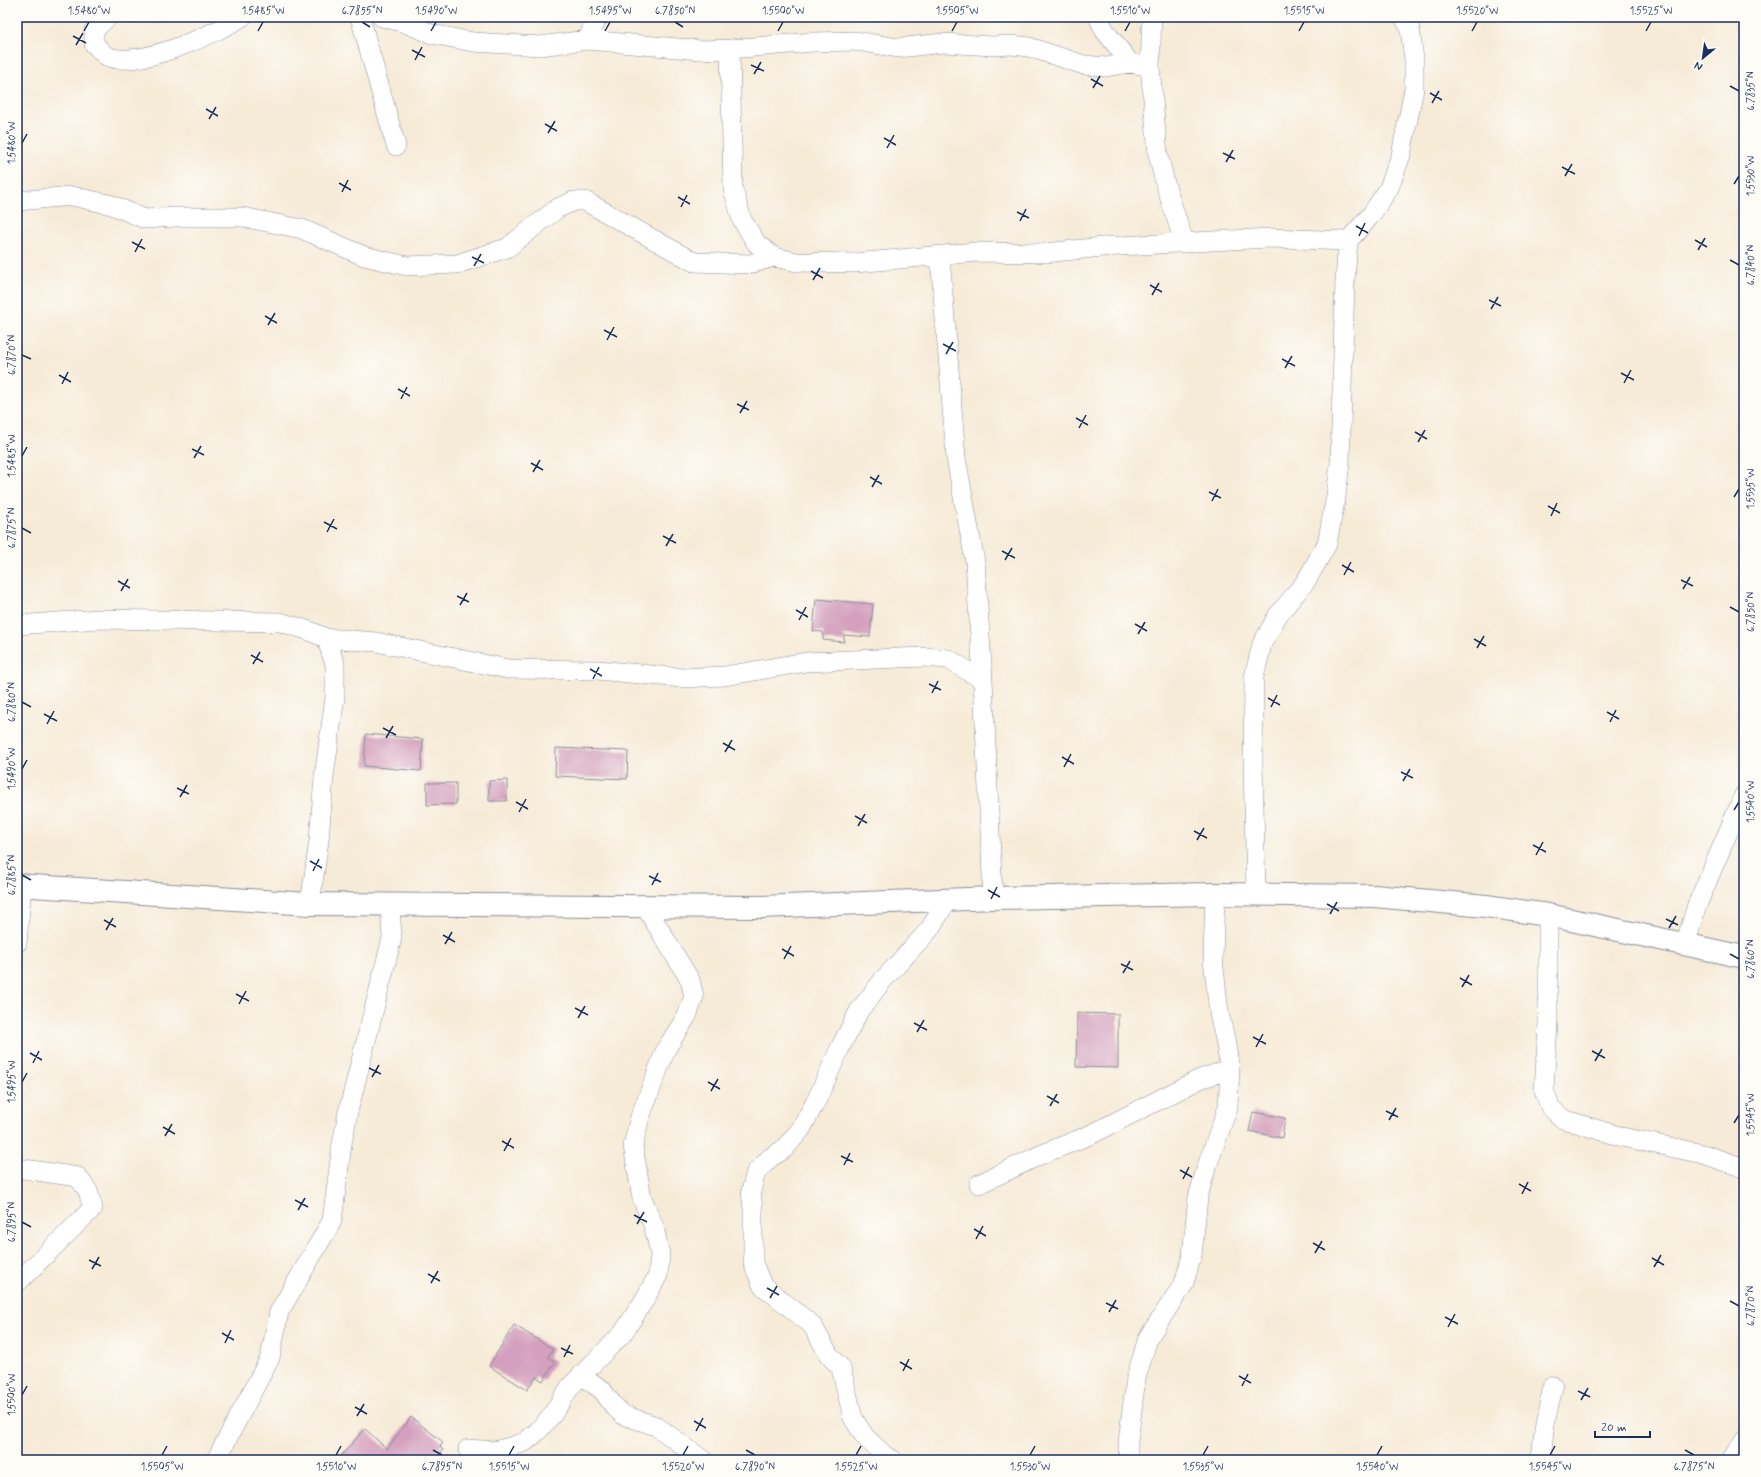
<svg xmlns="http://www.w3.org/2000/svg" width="1761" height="1477" viewBox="0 0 1761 1477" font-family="Mynerve,sans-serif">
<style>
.building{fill:#d4a0be}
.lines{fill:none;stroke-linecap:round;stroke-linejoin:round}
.minor-casing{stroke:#888d9a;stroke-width:20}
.tertiary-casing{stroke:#888d9a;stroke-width:24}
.minor{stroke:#fff;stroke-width:19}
.tertiary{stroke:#fff;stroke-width:22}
.ticks{fill:none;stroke:#1b2f5e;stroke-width:1.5}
.neatline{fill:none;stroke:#1b2f5e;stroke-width:1.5}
.ticks-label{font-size:10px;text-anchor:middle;fill:#1b2f5e}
</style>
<rect width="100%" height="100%" fill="#fdfcf7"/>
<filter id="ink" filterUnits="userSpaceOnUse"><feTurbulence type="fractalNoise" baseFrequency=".025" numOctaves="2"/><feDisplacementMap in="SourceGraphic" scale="8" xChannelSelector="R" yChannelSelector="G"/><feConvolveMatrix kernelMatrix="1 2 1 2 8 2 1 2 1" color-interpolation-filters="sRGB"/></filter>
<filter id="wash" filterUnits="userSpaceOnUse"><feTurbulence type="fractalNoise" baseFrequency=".012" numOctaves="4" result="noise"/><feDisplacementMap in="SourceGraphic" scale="16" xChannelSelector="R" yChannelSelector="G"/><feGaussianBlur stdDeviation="0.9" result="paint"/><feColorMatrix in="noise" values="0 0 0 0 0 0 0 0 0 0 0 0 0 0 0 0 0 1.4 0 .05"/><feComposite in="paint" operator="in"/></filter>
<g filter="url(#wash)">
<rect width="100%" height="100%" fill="#f6ebd7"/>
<g id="blocks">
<!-- building -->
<path class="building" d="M 816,599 L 873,604 L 870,637 L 844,635 L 844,642 L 823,640 L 823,632 L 813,631 Z
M 366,734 L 423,739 L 421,771 L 364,766 Z
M 556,748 L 628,751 L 627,779 L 555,776 Z
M 507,780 L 507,801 L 489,801 L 489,781 Z
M 427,783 L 456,783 L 456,804 L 427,805 Z
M 1077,1013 L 1118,1014 L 1118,1068 L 1076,1067 Z
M 1253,1112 L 1285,1118 L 1282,1138 L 1249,1131 Z
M 514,1325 L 553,1349 L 548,1357 L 555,1362 L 543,1381 L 536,1377 L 527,1390 L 489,1366 Z
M 411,1417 L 443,1442 L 440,1447 L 443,1450 L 436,1460 L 337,1460 L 365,1429 L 387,1449 Z"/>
</g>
</g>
<g filter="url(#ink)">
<use href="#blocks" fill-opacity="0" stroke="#888d9a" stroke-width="1"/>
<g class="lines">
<defs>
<path id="minor" d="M 108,17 L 94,30 L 94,44 C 98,47 101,52 105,55 C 134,72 216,33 242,17
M 360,17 L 396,146
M 382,17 L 402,22 L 432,34 L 473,42 L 540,46 L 587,40 L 700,50 L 730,49
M 1098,17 L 1105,31 L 1130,63
M 1152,17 L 1150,67 L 1158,154 L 1165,183 L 1184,242
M 587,40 L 598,17
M 1150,67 L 1130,63 L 1106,67 L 1084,65 L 1029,47 L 1011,45 L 992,46 L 943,43 L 898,48 L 856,41 L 814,42 L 730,49 L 733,189 L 742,220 L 757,244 L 774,257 L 797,262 L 855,263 L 976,252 L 1045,253 L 1102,247 L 1231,240 L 1271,238 L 1348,241
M 17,201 L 72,196 L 112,205 L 145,219 L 176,217 L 242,217 L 302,229 L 364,256 L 407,266 L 457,264 L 507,248 L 558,208 L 574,201 L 585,201 L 694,262 L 750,264 L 774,257
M 940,256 L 956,458 L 975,562 L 983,680 L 993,898
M 17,625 L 99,619 L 280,622 L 307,630 L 326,638 L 376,642 L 508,669 L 598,670 L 682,678 L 725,676 L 806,662 L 923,657 L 948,659 L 983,680
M 1256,893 L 1253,763 L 1254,677 L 1262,644 L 1278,615 L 1306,581 L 1327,544 L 1336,496 L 1340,463 L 1345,280 L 1348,241 L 1371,215 L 1389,188 L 1401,155 L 1414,89 L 1414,59 L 1410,29 L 1404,17
M 310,904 L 319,840 L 324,777 L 335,697 L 335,664 L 326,638
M 1548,915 L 1548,1023 L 1544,1090 L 1550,1107 L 1563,1119 L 1622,1137 L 1703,1154 L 1744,1168
M 17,943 L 22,885
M 1685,945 L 1697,905 L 1744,795
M 17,1168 L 78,1177 L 88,1191 L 93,1208 L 17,1283
M 979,1184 L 1038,1156 L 1092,1134 L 1200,1079 L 1230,1069
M 581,1375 L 602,1390 L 613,1405 L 623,1415 L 656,1426 L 703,1460
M 468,1449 L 494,1451 L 510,1447 L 525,1442 L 537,1432 L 552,1415 L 570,1387 L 623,1333 L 645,1299 L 658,1275 L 660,1254 L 654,1227 L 642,1198 L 633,1146 L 640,1117 L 666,1049 L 687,1016 L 694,996 L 690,980 L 645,906
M 216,1460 L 270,1358 L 279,1312 L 332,1221 L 342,1144 L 348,1112 L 392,938 L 390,904
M 892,1460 L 884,1455 L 865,1437 L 853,1418 L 841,1368 L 829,1355 L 812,1325 L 762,1285 L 753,1263 L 753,1209 L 751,1191 L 756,1172 L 770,1158 L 784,1149 L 801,1129 L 817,1099 L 840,1048 L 859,1011 L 883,980 L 929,930 L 947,901
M 1128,1460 L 1128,1442 L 1136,1378 L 1148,1338 L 1184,1283 L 1192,1255 L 1198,1197 L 1206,1169 L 1228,1107 L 1230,1069 L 1225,1039 L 1219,1013 L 1213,959 L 1215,894
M 1541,1460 L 1544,1429 L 1553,1386
M 1732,1460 L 1744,1440"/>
<path id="tertiary" d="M 17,885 L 310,904 L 760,907 L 993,898 L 1215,894 L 1374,896 L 1486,906 L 1548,915 L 1744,957"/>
</defs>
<!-- minor casing -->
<use href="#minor" class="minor-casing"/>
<!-- tertiary casing -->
<use href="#tertiary" class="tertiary-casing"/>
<!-- minor -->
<use href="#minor" class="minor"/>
<!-- tertiary -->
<use href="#tertiary" class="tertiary"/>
</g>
</g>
<!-- ticks -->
<path class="ticks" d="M 362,22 L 370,27M 675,22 L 683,27M 84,31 L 89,22M 258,31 L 263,22M 431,31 L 436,22M 605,31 L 610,22M 778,31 L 783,22M 952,31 L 957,22M 1125,31 L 1130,22M 1299,31 L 1304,22M 1472,31 L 1477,22M 1646,31 L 1651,22M 73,36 L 86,43M 76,45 L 83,33M 412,50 L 425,57M 415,60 L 422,47M 751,65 L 764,71M 754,74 L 761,62M 1091,79 L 1103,86M 1730,86 L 1739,91M 1093,88 L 1100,76M 1430,93 L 1442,100M 1432,103 L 1439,91M 206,109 L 218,116M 209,119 L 216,107M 545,124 L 557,131M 548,133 L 555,121M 884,138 L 896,145M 22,143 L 27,134M 887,148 L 894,135M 1223,153 L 1235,159M 1226,162 L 1233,150M 1562,167 L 1575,174M 1565,176 L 1572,164M 339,183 L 351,190M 1734,184 L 1739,176M 342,192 L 348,180M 678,197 L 690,204M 681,207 L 687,195M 1017,212 L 1029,218M 1020,221 L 1026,209M 1356,226 L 1368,233M 1359,236 L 1365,223M 1695,240 L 1707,247M 132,242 L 145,249M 1698,250 L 1705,238M 135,252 L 142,239M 472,257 L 484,263M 1730,260 L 1739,265M 474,266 L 481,254M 811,271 L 823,278M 813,280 L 820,268M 1150,285 L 1162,292M 1152,295 L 1159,283M 1489,300 L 1501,306M 1491,309 L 1498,297M 265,316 L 277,323M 268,325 L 275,313M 604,330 L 617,337M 607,340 L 614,327M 943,344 L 956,351M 946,354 L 953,342M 22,355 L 31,359M 1282,359 L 1295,366M 1285,368 L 1292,356M 1621,373 L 1634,380M 59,375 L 71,382M 1624,383 L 1631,370M 62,384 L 68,372M 398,389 L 410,396M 401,399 L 407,387M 737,404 L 749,410M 740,413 L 747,401M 1076,418 L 1088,425M 1079,428 L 1086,415M 1415,432 L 1427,439M 1418,442 L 1425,430M 192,449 L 204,455M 22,456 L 27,447M 194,458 L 201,446M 531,463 L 543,470M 533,472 L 540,460M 870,477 L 882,484M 872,487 L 879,475M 1209,492 L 1221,498M 1734,497 L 1739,489M 1212,501 L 1218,489M 1548,506 L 1560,513M 1551,516 L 1557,503M 324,522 L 337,529M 22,528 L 31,533M 327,532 L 334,519M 663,536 L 676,543M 666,546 L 673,534M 1002,551 L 1015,558M 1005,560 L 1012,548M 1342,565 L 1354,572M 1344,575 L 1351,562M 1681,580 L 1693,586M 118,581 L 130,588M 1683,589 L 1690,577M 121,591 L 128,579M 457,596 L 469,602M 460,605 L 467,593M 1730,607 L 1739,612M 796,610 L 808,617M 799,620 L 806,607M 1135,624 L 1147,631M 1138,634 L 1145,622M 1474,639 L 1486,646M 1477,648 L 1484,636M 251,655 L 263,662M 253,664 L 260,652M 590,669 L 602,676M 593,679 L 599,667M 929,684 L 941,690M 932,693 L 938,681M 1268,698 L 1280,705M 22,702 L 31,707M 1271,707 L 1277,695M 1607,712 L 1619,719M 44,714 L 57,721M 1610,722 L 1616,710M 47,724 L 54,711M 383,728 L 396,735M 386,738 L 393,726M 723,743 L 735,750M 725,752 L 732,740M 1062,757 L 1074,764M 1064,767 L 1071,754M 22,769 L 27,760M 1401,772 L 1413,778M 1403,781 L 1410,769M 177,788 L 189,794M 180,797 L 187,785M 516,802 L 528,809M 1734,810 L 1739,802M 519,812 L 526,799M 855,816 L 867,823M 858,826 L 865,814M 1194,831 L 1207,838M 1197,840 L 1204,828M 1533,845 L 1546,852M 1536,855 L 1543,842M 310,861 L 322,868M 313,871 L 319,859M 22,875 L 31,880M 649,876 L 661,882M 652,885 L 658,873M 988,890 L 1000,897M 991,899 L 997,887M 1327,904 L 1339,911M 1330,914 L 1337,902M 1666,919 L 1678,925M 104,920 L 116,927M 1669,928 L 1676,916M 106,930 L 113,918M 443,935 L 455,942M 445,944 L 452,932M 782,949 L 794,956M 1730,954 L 1739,959M 784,959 L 791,946M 1121,964 L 1133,970M 1123,973 L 1130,961M 1460,978 L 1472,985M 1462,987 L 1469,975M 236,994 L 249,1001M 239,1004 L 246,991M 575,1008 L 588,1015M 578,1018 L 585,1006M 914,1023 L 927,1030M 917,1032 L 924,1020M 1253,1037 L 1266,1044M 1256,1047 L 1263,1034M 1592,1051 L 1605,1058M 30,1053 L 42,1060M 1595,1061 L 1602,1049M 33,1063 L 39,1051M 369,1068 L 381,1074M 372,1077 L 379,1065M 22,1082 L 27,1073M 708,1082 L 720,1089M 711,1091 L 718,1079M 1047,1096 L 1059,1103M 1050,1106 L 1057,1094M 1386,1111 L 1398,1117M 1389,1120 L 1396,1108M 1734,1123 L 1739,1115M 163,1127 L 175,1134M 165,1136 L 172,1124M 502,1141 L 514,1148M 504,1151 L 511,1138M 841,1156 L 853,1162M 844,1165 L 850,1153M 1180,1170 L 1192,1177M 1183,1179 L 1189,1167M 1519,1184 L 1531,1191M 1522,1194 L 1528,1182M 295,1200 L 308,1207M 298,1210 L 305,1198M 634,1215 L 647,1222M 22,1222 L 31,1227M 637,1224 L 644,1212M 974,1229 L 986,1236M 976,1239 L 983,1226M 1313,1243 L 1325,1250M 1315,1253 L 1322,1241M 1652,1258 L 1664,1265M 89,1260 L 101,1266M 1654,1267 L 1661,1255M 92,1269 L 99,1257M 428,1274 L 440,1281M 431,1283 L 438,1271M 767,1288 L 779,1295M 770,1298 L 777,1286M 1730,1301 L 1739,1306M 1106,1303 L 1118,1309M 1109,1312 L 1116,1300M 1445,1317 L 1458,1324M 1448,1327 L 1455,1314M 222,1333 L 234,1340M 225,1343 L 231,1330M 561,1348 L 573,1354M 564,1357 L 570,1345M 900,1362 L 912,1369M 903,1371 L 909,1359M 1239,1376 L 1251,1383M 1242,1386 L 1248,1374M 1578,1391 L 1590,1397M 22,1395 L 27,1386M 1581,1400 L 1588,1388M 355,1407 L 367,1414M 357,1416 L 364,1404M 694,1421 L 706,1428M 696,1431 L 703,1418M 433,1450 L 442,1455M 746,1450 L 755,1455M 1685,1450 L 1694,1455M 162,1455 L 167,1446M 336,1455 L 341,1446M 509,1455 L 514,1446M 683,1455 L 688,1446M 856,1455 L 861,1446M 1030,1455 L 1035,1446M 1203,1455 L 1208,1446M 1377,1455 L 1382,1446M 1550,1455 L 1555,1446"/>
<!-- margin -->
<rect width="1761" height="1477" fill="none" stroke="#fdfcf7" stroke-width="44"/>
<!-- north arrow -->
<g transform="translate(1703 58) rotate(209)" stroke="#fdfcf7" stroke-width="3" paint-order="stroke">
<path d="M0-3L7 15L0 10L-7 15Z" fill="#1b2f5e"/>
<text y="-6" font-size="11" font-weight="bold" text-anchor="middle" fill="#1b2f5e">N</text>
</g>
<!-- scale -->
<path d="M1595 1431v6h55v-6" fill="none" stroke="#1b2f5e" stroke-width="2"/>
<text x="1601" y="1431" font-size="12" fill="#1b2f5e" stroke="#fdfcf7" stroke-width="3" paint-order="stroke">20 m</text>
<rect x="22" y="22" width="1717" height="1433" class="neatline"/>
<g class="ticks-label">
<text x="89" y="14">1.5480°W</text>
<text x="263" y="14">1.5485°W</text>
<text x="362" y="14">6.7855°N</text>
<text x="436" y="14">1.5490°W</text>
<text x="610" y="14">1.5495°W</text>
<text x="675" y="14">6.7850°N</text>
<text x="783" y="14">1.5500°W</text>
<text x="957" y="14">1.5505°W</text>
<text x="1130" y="14">1.5510°W</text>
<text x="1304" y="14">1.5515°W</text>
<text x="1477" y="14">1.5520°W</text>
<text x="1651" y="14">1.5525°W</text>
<text transform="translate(1750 91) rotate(-90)" y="4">6.7835°N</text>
<text transform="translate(11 143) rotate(-90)" y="4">1.5480°W</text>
<text transform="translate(1750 176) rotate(-90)" y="4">1.5530°W</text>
<text transform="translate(1750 265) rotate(-90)" y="4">6.7840°N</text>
<text transform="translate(11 355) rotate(-90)" y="4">6.7870°N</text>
<text transform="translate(11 456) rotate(-90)" y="4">1.5485°W</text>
<text transform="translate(1750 489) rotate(-90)" y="4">1.5535°W</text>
<text transform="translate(11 528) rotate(-90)" y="4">6.7875°N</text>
<text transform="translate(1750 612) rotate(-90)" y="4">6.7850°N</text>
<text transform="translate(11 702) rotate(-90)" y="4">6.7880°N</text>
<text transform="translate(11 769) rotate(-90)" y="4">1.5490°W</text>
<text transform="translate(1750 802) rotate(-90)" y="4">1.5540°W</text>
<text transform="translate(11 875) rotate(-90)" y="4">6.7885°N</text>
<text transform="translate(1750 959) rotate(-90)" y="4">6.7860°N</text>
<text transform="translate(11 1082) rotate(-90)" y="4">1.5495°W</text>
<text transform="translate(1750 1115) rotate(-90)" y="4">1.5545°W</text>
<text transform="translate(11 1222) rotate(-90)" y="4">6.7895°N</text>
<text transform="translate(1750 1306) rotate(-90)" y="4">6.7870°N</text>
<text transform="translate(11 1395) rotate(-90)" y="4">1.5500°W</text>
<text x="162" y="1470">1.5505°W</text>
<text x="336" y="1470">1.5510°W</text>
<text x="442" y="1470">6.7895°N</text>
<text x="509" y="1470">1.5515°W</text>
<text x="683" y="1470">1.5520°W</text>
<text x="755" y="1470">6.7890°N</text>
<text x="856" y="1470">1.5525°W</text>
<text x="1030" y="1470">1.5530°W</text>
<text x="1203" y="1470">1.5535°W</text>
<text x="1377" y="1470">1.5540°W</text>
<text x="1550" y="1470">1.5545°W</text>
<text x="1694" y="1470">6.7875°N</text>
</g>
</svg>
